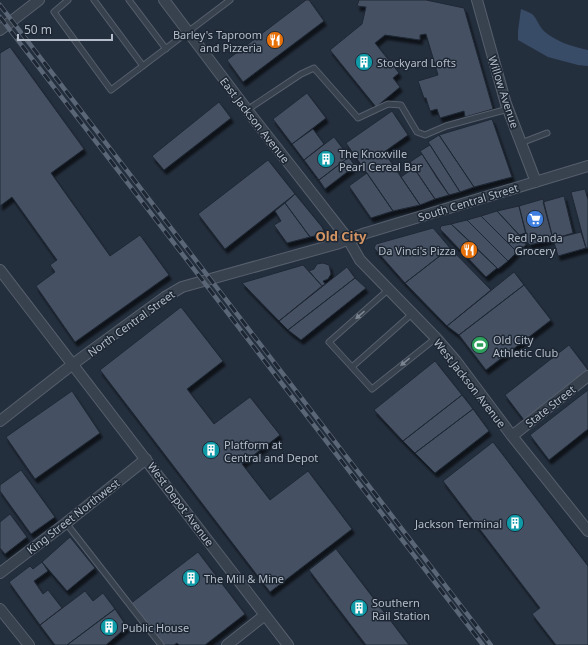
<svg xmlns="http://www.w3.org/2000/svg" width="588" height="645" viewBox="0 0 588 645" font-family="'Noto Sans',sans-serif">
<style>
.water{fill:#394c67}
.building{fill:#455162;stroke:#1f2835;filter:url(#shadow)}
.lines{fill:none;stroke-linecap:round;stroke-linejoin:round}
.service-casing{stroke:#565f6c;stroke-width:7}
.minor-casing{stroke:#565f6c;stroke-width:12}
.service{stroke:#38414e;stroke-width:5}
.minor{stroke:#38414e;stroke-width:10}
.rail-casing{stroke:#5a6575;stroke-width:4.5}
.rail{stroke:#1d2633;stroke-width:3;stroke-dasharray:9;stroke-linecap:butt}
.oneway{fill:#7c8592}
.labels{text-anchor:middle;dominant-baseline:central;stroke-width:3;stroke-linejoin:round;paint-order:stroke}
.poi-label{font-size:11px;fill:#b4bcc9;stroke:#1d2633;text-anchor:start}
.street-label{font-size:11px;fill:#b4bcc9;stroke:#1d2633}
.quarter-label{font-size:13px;font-weight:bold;fill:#d59563;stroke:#1d2633}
</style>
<defs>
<filter id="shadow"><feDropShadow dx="2.5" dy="4.5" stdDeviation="1" flood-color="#0009"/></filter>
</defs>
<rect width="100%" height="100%" fill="#242f3e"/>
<!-- water -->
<path class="water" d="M 521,9 C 525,11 529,12 532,14 C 537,18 539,27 545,32 C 557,42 573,47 588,50 L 588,66 L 578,65 L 548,57 L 518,40 L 518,31 Z"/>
<!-- building -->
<path class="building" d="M 306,0 L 309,0 L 324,21 L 243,82 L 227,60 Z
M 359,0 L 426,0 L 464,8 L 493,109 L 465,117 L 464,111 L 440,118 L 437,109 L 430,111 L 426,98 L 424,98 L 418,81 L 438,75 L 426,34 L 420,35 L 420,40 L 385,35 L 375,43 L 399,73 L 393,78 L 400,87 L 376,107 L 330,50 L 362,24 L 366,7 L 357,6 Z
M 10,47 L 84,149 L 51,173 L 110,256 L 140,235 L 169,275 L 75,342 L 36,286 L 55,272 L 50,265 L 57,260 L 12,197 L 0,206 L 0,53 Z
M 307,93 L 326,118 L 292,144 L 273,119 Z
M 219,102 L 231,118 L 164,170 L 152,156 Z
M 392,111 L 408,135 L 384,152 L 420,205 L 393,211 L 346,143 Z
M 492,119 L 512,177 L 474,187 L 439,135 Z
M 313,129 L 324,144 L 304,160 L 292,144 Z
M 439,135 L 474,187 L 460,192 L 430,145 L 428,142 Z
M 334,137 L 349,157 L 319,180 L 304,160 Z
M 430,145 L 460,192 L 449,195 L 420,151 Z
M 422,154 L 437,178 L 449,195 L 435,199 L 414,168 L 410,162 Z
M 349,157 L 355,166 L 325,189 L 319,180 Z
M 268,160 L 295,194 L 225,249 L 198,214 Z
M 414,168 L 424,183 L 435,199 L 420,205 L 401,177 Z
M 367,173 L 393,211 L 371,218 L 349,186 Z
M 585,189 L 588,200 L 588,248 L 586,248 L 571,192 Z
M 295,194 L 322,227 L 324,231 L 323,234 L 310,237 L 285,203 Z
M 564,196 L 573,233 L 553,239 L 543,202 Z
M 543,199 L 553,239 L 530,245 L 528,243 L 519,206 Z
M 285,203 L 310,237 L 287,243 L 274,225 L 281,221 L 275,211 Z
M 519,206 L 526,233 L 519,235 L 497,211 Z
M 497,211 L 525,241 L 526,245 L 517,252 L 481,216 Z
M 481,216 L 517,252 L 508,261 L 467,220 Z
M 467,220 L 508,261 L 498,269 L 451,224 Z
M 451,224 L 463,235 L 497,268 L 486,277 L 440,229 L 441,226 Z
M 433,228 L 450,248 L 405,283 L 374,248 L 376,244 Z
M 581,232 L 586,248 L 558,256 L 553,239 Z
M 450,248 L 491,290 L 447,326 L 405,283 Z
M 323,263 L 329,265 L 331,274 L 328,279 L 323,281 L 325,284 L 322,286 L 309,271 L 314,269 L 317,264 Z
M 303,265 L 322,286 L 279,321 L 242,283 Z
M 347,267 L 355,278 L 288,330 L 279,321 Z
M 514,272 L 524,285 L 459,335 L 447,326 Z
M 355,278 L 366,288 L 301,340 L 288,330 Z
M 524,285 L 551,320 L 486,370 L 459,335 Z
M 181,307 L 223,361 L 187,389 L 214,424 L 250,397 L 280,435 L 242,464 L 270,500 L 308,471 L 352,529 L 270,592 L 100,370 Z
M 569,345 L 588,370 L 524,420 L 505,395 Z
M 435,361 L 462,395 L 403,441 L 374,410 Z
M 588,390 L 588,429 L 549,460 L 530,435 Z
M 72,391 L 100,433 L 35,479 L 6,437 Z
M 462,395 L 473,409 L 415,453 L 403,441 Z
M 473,409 L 489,431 L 435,473 L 415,453 Z
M 493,442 L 588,566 L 588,645 L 556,645 L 532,614 L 540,608 L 443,481 Z
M 21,470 L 55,517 L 31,534 L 0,491 L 0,485 Z
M 10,514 L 27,537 L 5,554 L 0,548 L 0,522 Z
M 70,537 L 95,568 L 67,591 L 42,562 Z
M 336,549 L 409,645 L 366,645 L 309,570 Z
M 198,552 L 245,614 L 205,645 L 179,645 L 177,643 L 174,645 L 162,645 L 130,604 Z
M 42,562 L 48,571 L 34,581 L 43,594 L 48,590 L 62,608 L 40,625 L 9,582 L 30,566 L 33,569 Z
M 85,591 L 93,601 L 103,593 L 115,609 L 67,645 L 55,645 L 40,625 Z
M 115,609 L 127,627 L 106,645 L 67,645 Z"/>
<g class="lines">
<defs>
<path id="service" d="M 68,0 L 54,12 L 111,90 L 230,0
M 94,0 L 143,66
M 129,0 L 166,49
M 247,110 L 301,74 L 314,68 L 358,118 L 388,104 L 401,105 L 417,132 L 425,135 L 446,126 L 508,109
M 521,143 L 547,133
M 389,289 L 329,342 L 372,389 L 436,338
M 352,367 L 413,313
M 66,523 L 161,645"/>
<path id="minor" d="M 164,0 L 251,115 L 348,239 L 360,260 L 436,338 L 456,361 L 512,436 L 588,531
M 477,0 L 506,104 L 536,182
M 0,30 L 39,0
M 0,270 L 288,645
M 0,421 L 73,364 L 165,297 L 182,287 L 336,244 L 366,233 L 588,166
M 512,436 L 588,376
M 0,573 L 66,523 L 146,459
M 0,609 L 29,645
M 227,645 L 265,615"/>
</defs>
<!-- service casing -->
<use href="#service" class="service-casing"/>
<!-- minor casing -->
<use href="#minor" class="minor-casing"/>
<!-- service -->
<use href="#service" class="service"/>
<!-- minor -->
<use href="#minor" class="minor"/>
<defs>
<path id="rail" d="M 0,5 L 491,645
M 0,17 L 483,645"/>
</defs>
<!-- rail casing -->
<use href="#rail" class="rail-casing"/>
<!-- rail -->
<use href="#rail" class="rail"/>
</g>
<!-- one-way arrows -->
<defs><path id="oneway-solid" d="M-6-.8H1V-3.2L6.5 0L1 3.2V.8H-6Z"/></defs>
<g class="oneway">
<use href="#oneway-solid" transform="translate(360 315) rotate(139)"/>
<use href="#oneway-solid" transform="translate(405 362) rotate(141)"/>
</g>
<!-- icons -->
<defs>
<symbol id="restaurant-disc" viewBox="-11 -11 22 22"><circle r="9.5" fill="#e8710a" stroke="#1d2633"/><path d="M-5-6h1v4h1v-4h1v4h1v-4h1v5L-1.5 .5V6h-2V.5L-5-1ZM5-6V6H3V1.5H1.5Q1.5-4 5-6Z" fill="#fff"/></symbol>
<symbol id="building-disc" viewBox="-11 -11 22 22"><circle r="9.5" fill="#0f9aa8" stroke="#1d2633"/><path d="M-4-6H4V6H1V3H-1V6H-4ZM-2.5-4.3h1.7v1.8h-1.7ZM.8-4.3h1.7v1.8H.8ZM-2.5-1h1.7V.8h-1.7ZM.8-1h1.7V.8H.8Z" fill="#fff"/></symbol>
<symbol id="supermarket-disc" viewBox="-11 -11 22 22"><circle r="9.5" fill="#3f7fe0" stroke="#1d2633"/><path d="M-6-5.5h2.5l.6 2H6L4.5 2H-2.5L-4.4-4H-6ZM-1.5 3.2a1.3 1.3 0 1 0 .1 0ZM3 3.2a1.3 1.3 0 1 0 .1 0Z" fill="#fff"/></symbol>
<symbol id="stadium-disc" viewBox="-11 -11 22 22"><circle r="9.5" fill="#2e9e5b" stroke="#1d2633"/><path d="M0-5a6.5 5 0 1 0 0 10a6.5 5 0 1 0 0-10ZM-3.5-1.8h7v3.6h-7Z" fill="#fff"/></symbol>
</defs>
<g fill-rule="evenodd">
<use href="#restaurant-disc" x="265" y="30" width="20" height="20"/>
<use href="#building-disc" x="354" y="52" width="20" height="20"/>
<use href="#building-disc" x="316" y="149" width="20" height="20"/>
<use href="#supermarket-disc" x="525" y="209" width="20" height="20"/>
<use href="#restaurant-disc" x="459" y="240" width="20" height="20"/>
<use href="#stadium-disc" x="470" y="335" width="20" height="20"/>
<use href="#building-disc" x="201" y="440" width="20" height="20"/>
<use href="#building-disc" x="505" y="513" width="20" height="20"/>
<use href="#building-disc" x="181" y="568" width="20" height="20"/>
<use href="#building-disc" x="349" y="598" width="20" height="20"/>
<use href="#building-disc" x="99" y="617" width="20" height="20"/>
</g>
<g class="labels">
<!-- poi labels -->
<g class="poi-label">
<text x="262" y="34" text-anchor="end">Barley's Taproom<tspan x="262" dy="13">and Pizzeria</tspan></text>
<text x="377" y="62">Stockyard Lofts</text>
<text x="339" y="153">The Knoxville<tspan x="339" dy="13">Pearl Cereal Bar</tspan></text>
<text x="535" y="237" text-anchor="middle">Red Panda<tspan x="535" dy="13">Grocery</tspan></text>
<text x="456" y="250" text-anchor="end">Da Vinci's Pizza</text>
<text x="493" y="339">Old City<tspan x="493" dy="13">Athletic Club</tspan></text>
<text x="224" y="444">Platform at<tspan x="224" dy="13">Central and Depot</tspan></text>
<text x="502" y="523" text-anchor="end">Jackson Terminal</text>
<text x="204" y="578">The Mill &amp; Mine</text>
<text x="372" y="602">Southern<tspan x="372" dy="13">Rail Station</tspan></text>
<text x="122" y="627">Public House</text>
</g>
<!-- street labels -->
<g class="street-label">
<text transform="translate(504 92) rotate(72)">Willow Avenue</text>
<text transform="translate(255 120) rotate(52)">East Jackson Avenue</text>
<text transform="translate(468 202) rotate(-17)">South Central Street</text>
<text transform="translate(131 323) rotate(-36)">North Central Street</text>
<text transform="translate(470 383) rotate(52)">West Jackson Avenue</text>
<text transform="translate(550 406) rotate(-38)">State Street</text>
<text transform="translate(181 504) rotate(53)">West Depot Avenue</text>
<text transform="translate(73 516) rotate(-38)">King Street Northwest</text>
</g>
<!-- quarter labels -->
<g class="quarter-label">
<text x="341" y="236">Old City</text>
</g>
</g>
<!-- scale -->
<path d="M18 34v6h94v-6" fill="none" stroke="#b4bcc9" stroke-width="2"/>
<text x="24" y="34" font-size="12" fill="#b4bcc9" stroke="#1d2633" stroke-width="3" paint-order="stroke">50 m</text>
</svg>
